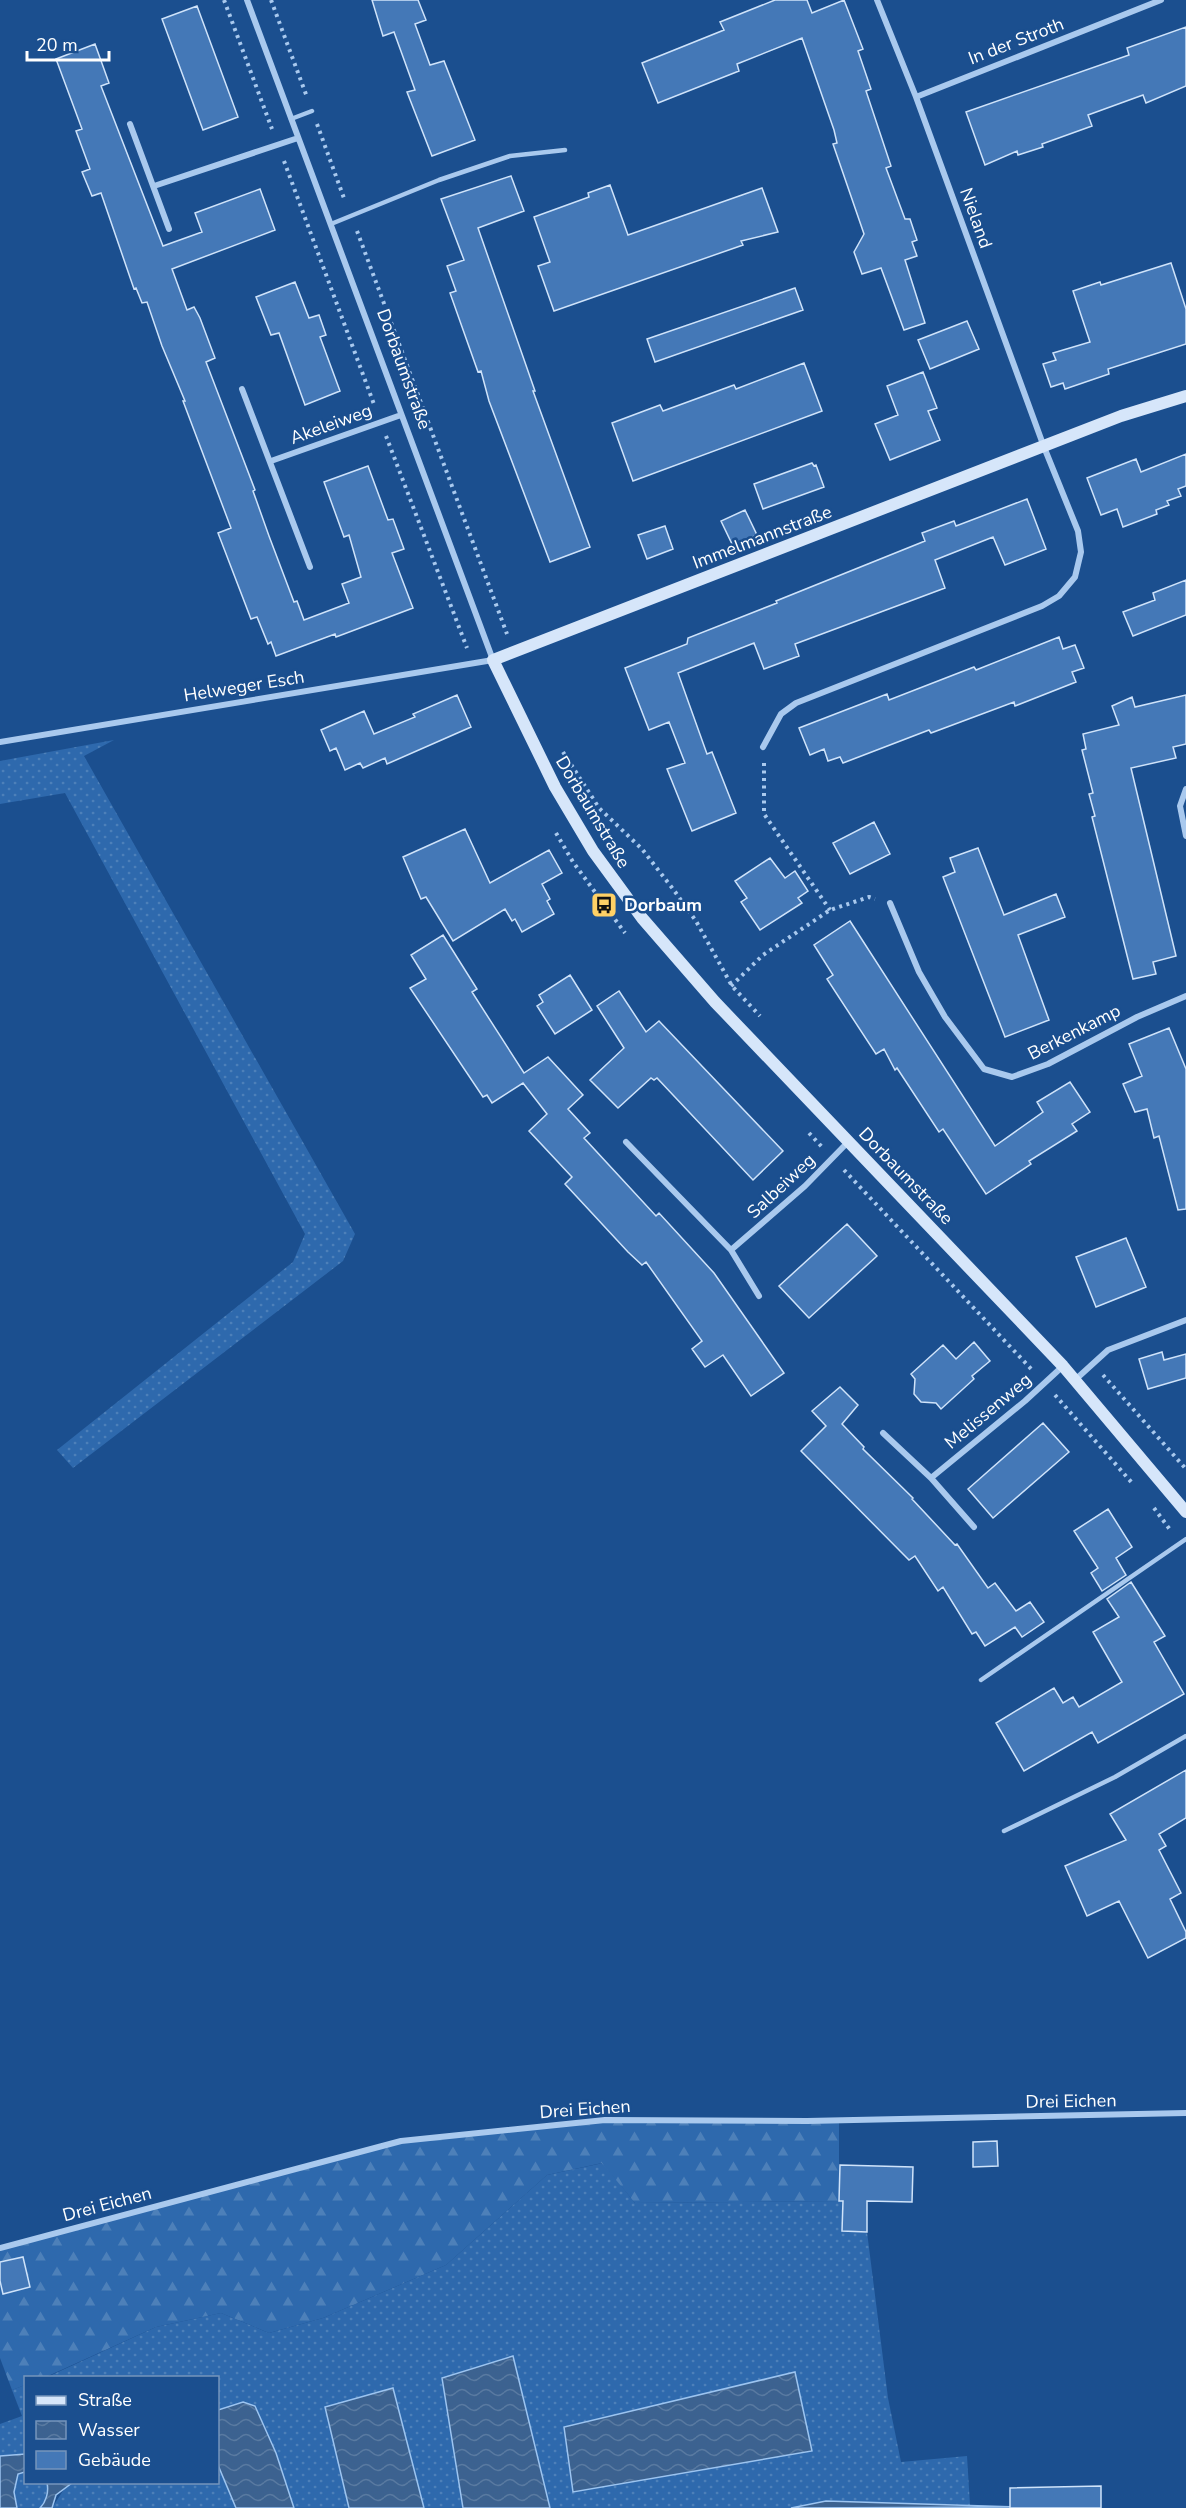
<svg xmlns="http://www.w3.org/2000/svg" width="1186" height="2508" viewBox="0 0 1186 2508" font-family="'Nunito Sans',sans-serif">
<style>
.grass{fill:url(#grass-dots);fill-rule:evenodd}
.forest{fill:url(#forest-firs)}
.water{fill:url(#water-waves);stroke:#9cc4f0;stroke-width:1.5}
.building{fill:#4478b7;stroke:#cfe3fa;stroke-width:1.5}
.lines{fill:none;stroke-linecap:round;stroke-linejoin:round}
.path{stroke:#a9c9ee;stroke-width:4;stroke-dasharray:3 4.5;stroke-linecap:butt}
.lane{stroke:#a9c9ee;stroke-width:4.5}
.street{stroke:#a9c9ee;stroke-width:6}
.secondary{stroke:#d6e6fa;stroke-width:12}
.labels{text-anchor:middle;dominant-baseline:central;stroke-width:5;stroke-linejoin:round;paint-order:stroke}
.street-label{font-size:18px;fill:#fff;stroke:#1b4f8f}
.poi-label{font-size:18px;font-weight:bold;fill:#fff;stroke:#1b4f8f;text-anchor:start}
</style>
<defs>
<pattern id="grass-dots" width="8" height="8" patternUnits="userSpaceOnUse" patternTransform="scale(1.5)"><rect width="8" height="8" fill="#2e69ad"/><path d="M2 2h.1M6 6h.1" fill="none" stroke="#4d80b9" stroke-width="1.8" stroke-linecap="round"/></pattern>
<pattern id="forest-firs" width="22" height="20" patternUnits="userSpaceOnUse" patternTransform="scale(1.5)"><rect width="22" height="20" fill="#2e69ad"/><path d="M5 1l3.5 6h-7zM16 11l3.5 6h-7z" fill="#4d80b9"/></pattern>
<pattern id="water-waves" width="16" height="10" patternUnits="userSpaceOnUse" patternTransform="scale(1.5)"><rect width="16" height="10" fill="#3c6290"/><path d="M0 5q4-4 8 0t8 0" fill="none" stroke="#597aa1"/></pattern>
</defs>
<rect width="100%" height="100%" fill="#1b4f8f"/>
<!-- grass -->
<path class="grass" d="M 114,740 L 84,756 L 355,1234 L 343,1261 L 73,1468 L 57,1450 L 293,1262 L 305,1234 L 65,793 L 0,804 L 0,761 Z
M 603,2163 L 635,2203 L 843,2201 L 843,2231 L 867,2232 L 888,2398 L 901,2462 L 967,2456 L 970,2505 L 826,2501 L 791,2508 L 550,2508 L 513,2356 L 442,2378 L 463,2508 L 424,2508 L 393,2388 L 325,2407 L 349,2508 L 294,2508 L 276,2453 L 218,2410 L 218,2378 L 45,2378 L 156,2327 L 221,2313 L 269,2333 L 323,2318 L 446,2265 L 547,2175 ZM 795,2372 L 812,2451 L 564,2427 Z
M 25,2385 L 25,2454 L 0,2456 L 0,2424 L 22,2416 L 12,2390 Z
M 218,2465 L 236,2508 L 52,2508 L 66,2486 L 72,2483 L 218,2482 Z
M 25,2472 L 26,2482 L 47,2483 C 49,2491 46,2502 40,2508 L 17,2508 L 14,2492 L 18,2473 Z"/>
<!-- forest -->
<path class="forest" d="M 605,2120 L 839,2120 L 839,2201 L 635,2203 L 602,2163 L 547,2175 L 446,2265 L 323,2318 L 269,2333 L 221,2313 L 156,2327 L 48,2376 L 26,2378 L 25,2385 L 12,2390 L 0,2358 L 0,2248 L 401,2141 Z"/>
<!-- water -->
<path class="water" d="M 513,2356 L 550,2508 L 463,2508 L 442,2378 Z
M 795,2372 L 812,2451 L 573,2492 L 564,2427 Z
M 393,2388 L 424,2508 L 349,2508 L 325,2407 Z
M 243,2402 L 255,2406 L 276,2453 L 294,2508 L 236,2508 L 218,2465 L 218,2410 Z
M 25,2454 L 25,2472 L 18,2474 L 14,2492 L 17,2508 L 0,2508 L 0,2456 Z
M 47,2483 L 72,2483 L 56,2495 L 52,2508 L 40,2508 C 46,2502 49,2492 47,2483 Z
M 826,2501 L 1019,2507 L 791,2508 Z"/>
<!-- building -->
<path class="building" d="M 372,0 L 418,0 L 426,20 L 415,24 L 430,65 L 444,61 L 475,140 L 432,156 L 407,92 L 415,90 L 394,32 L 383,36 Z
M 775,0 L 807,0 L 812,13 L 844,0 L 863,49 L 858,51 L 871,89 L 866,91 L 891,166 L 886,168 L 905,219 L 910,219 L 917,240 L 912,242 L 917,256 L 905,260 L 925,323 L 904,330 L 881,268 L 862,274 L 854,252 L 864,234 L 833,144 L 837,143 L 834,130 L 802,38 L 737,64 L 739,71 L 658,103 L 642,63 L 724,30 L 720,22 Z
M 197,6 L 238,117 L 203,130 L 162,19 Z
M 1186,27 L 1186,86 L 1146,103 L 1143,95 L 1088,115 L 1092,126 L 1042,144 L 1043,147 L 1018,155 L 1017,151 L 985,165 L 966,112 L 1129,55 L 1127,48 Z
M 95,44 L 109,83 L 101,86 L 163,246 L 202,232 L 195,213 L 260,189 L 275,230 L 172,269 L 187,310 L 194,307 L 200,318 L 215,358 L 206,362 L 255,490 L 253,491 L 269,536 L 294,602 L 297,601 L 304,620 L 349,603 L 342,584 L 361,577 L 349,535 L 344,537 L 324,482 L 368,466 L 388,520 L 393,519 L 404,549 L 392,553 L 413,608 L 336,637 L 335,634 L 276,656 L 271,642 L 268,644 L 257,617 L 251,619 L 218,533 L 231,528 L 183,401 L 185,401 L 162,346 L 147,302 L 142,303 L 136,288 L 134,289 L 101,193 L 92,196 L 82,172 L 90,169 L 76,131 L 82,129 L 56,59 Z
M 511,176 L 524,211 L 478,228 L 535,391 L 533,391 L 590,547 L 550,562 L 489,401 L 481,371 L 478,372 L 450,293 L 456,291 L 447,266 L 464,260 L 441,199 Z
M 610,185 L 628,235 L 762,188 L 778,232 L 741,241 L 743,245 L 554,311 L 538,266 L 550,262 L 534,217 L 589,197 L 588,193 Z
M 1171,263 L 1186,309 L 1186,344 L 1108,369 L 1109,374 L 1065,389 L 1063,383 L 1051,387 L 1043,364 L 1056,360 L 1053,353 L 1090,342 L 1073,291 L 1100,282 L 1101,285 Z
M 295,282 L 309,318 L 319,315 L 326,335 L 320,337 L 340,391 L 305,405 L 279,333 L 271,335 L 256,297 Z
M 795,288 L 803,310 L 655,362 L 647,339 Z
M 967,321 L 979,349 L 930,369 L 918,340 Z
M 804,363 L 822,411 L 633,481 L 612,423 L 660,405 L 663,411 L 734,385 L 736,389 Z
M 923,372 L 937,408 L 928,411 L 940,440 L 890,460 L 875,424 L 898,415 L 887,386 Z
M 1186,454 L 1186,486 L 1178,489 L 1181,496 L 1167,501 L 1169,505 L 1156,510 L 1157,514 L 1123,527 L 1117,509 L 1101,515 L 1087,478 L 1136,459 L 1141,472 Z
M 812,463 L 814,466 L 816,465 L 824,487 L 763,509 L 754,484 Z
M 1027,499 L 1046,549 L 1005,565 L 993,537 L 935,560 L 945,588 L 795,644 L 799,656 L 764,669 L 754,643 L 678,673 L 707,754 L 712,752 L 736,813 L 692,831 L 667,769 L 685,763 L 669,722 L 649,730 L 625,668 L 687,644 L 688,638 L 777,603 L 776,601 L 925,541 L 922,533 L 954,521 L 956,526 Z
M 745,510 L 757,535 L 733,546 L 721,521 Z
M 665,526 L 673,549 L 647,559 L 638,535 Z
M 1186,580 L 1186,615 L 1133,636 L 1123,612 L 1155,600 L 1153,593 Z
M 1059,637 L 1063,649 L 1075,645 L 1084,668 L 1072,672 L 1076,682 L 1015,706 L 1014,702 L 931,733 L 929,730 L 843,763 L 840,757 L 828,761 L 824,749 L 810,755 L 799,728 L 887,694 L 889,700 L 974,667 L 976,670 Z
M 457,695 L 471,727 L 387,764 L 385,758 L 363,768 L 360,763 L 345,770 L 336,748 L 330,751 L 321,730 L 364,711 L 374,734 L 415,717 L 413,714 Z
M 1186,695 L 1186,744 L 1173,747 L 1176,758 L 1131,768 L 1176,956 L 1153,962 L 1156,974 L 1133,979 L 1092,817 L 1095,816 L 1089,794 L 1093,793 L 1082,750 L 1086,749 L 1083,734 L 1119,725 L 1112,706 L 1132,697 L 1135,707 Z
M 874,822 L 890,854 L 850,874 L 833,843 Z
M 465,829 L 490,883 L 549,850 L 562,873 L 542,884 L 550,899 L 547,901 L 554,914 L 522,932 L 515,919 L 512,921 L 505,909 L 453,941 L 426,897 L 421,899 L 403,857 Z
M 978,848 L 1004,915 L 1056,894 L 1065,917 L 1018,935 L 1049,1020 L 1005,1037 L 943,877 L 955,872 L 950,858 Z
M 770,858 L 785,878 L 795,871 L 808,891 L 798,898 L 802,903 L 760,930 L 741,902 L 747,898 L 735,881 Z
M 850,921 L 995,1146 L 1043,1112 L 1037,1102 L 1070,1082 L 1090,1112 L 1072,1124 L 1077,1131 L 1029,1161 L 1031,1164 L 986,1194 L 943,1129 L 939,1132 L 897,1068 L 895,1070 L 884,1049 L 876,1054 L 827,979 L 833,975 L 814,945 Z
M 443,935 L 477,989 L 472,992 L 524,1073 L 548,1057 L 583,1095 L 568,1109 L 590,1133 L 584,1138 L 656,1216 L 659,1213 L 714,1273 L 784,1373 L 751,1396 L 723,1355 L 705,1367 L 692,1349 L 702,1341 L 646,1262 L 642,1265 L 628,1252 L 565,1184 L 572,1177 L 529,1131 L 547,1114 L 523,1083 L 492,1103 L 487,1095 L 483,1097 L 410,988 L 426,979 L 411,955 Z
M 570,975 L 592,1010 L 555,1034 L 537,1006 L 543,1002 L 539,995 Z
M 619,991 L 646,1032 L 659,1021 L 783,1151 L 753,1180 L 657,1078 L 654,1080 L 651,1078 L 618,1108 L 590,1080 L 624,1048 L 597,1006 Z
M 1169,1028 L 1186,1069 L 1186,1209 L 1178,1210 L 1159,1136 L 1154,1138 L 1147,1109 L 1135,1112 L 1123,1084 L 1142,1076 L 1129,1044 Z
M 847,1224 L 877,1256 L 809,1318 L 779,1286 Z
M 1126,1238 L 1146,1287 L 1096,1307 L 1076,1257 Z
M 974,1342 L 990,1361 L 972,1376 L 974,1379 L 941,1409 L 936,1403 L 921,1402 L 914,1394 L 915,1379 L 911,1374 L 943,1345 L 956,1359 Z
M 1162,1352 L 1164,1360 L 1186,1354 L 1186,1378 L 1148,1389 L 1139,1359 Z
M 840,1387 L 858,1405 L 842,1424 L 864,1447 L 863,1449 L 913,1498 L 912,1499 L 955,1545 L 957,1544 L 988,1588 L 995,1583 L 1016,1611 L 1030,1602 L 1044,1622 L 1022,1637 L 1015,1627 L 985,1646 L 976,1632 L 972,1634 L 943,1587 L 938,1591 L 915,1556 L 909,1560 L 801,1451 L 826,1426 L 812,1411 Z
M 1043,1423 L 1069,1452 L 993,1518 L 968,1489 Z
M 1108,1509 L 1132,1547 L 1116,1558 L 1126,1575 L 1102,1591 L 1091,1573 L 1098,1568 L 1074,1531 Z
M 1131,1582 L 1165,1636 L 1154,1642 L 1184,1694 L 1098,1743 L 1092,1732 L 1024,1771 L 996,1723 L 1054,1688 L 1063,1703 L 1073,1697 L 1079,1707 L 1122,1682 L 1093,1632 L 1119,1617 L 1107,1599 Z
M 1186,1770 L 1186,1818 L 1159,1834 L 1166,1846 L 1159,1850 L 1181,1893 L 1170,1899 L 1186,1932 L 1186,1938 L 1148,1958 L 1119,1901 L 1087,1916 L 1065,1866 L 1126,1840 L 1110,1814 Z
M 997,2141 L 998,2166 L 973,2167 L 973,2142 Z
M 840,2165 L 913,2167 L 912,2202 L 867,2201 L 867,2232 L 842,2231 L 843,2201 L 839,2201 Z
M 23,2257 L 30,2287 L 3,2294 L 0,2281 L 0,2262 Z
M 1101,2486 L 1101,2508 L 1010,2508 L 1010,2488 Z"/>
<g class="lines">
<!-- path -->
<path class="path" d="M 224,0 L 272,129
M 271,0 L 307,97
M 317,124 L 345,201
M 284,161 L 375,407
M 357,231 L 507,634
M 386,436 L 467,648
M 563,752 L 599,808 L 642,849 L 673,889 L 696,921 L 732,986 L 760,1016
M 764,763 L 764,814 L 830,910
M 556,833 L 573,862 L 625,933
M 731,986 L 763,955 L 830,910 L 869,897 L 875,899
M 809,1133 L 822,1147
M 844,1170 L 1034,1372
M 1103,1375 L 1186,1469
M 1055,1395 L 1133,1484
M 1154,1508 L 1171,1531"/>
<!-- lane -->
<path class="lane" d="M 291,119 L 312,111
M 331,224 L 439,180 L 510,156 L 565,150
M 981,1680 L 1186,1539
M 1004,1831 L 1115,1777 L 1186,1736"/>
<!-- street -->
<path class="street" d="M 916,97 L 1161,0
M 130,124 L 169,229
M 154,186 L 298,138
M 242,389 L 310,567
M 271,461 L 401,415
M 0,742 L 493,660 L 247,0
M 763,747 L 781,714 L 796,703 L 1042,606 L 1059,596 L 1075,577 L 1081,552 L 1078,531 L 1044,447 L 916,97 L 877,0
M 1186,789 L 1180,806 L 1186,836
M 890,903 L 919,972 L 945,1017 L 984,1069 L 1012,1077 L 1048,1064 L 1137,1017 L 1186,996
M 626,1142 L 731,1250 L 759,1296
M 731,1250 L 805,1186 L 848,1142
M 1075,1380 L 1108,1350 L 1186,1320
M 883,1433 L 931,1478 L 974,1527
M 931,1478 L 1025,1401 L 1063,1366
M 0,2248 L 401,2141 L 605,2120 L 807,2121 L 1186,2113"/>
<!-- secondary -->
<path class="secondary" d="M 1186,396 L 1121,416 L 493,660 L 555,787 L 593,851 L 642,918 L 715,1002 L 1063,1366 L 1186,1512"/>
</g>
<!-- icons -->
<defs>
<symbol id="bus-square" viewBox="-11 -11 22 22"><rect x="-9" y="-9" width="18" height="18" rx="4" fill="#ffd166" stroke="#1b4f8f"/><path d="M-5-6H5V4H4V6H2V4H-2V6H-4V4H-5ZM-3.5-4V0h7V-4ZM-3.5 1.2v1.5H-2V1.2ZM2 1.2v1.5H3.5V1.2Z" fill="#111"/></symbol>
</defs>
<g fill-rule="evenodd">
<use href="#bus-square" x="589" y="890" width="30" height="30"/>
</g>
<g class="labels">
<!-- street labels -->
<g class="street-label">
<text transform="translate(1016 41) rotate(-21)">In der Stroth</text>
<text transform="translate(976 218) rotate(70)">Nieland</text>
<text transform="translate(404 369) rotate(70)">Dorbaumstraße</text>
<text transform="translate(331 424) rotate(-20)">Akeleiweg</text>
<text transform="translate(762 537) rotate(-21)">Immelmannstraße</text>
<text transform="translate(244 686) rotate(-9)">Helweger Esch</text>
<text transform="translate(593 812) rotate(59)">Dorbaumstraße</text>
<text transform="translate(1074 1032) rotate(-27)">Berkenkamp</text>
<text transform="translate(906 1176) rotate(46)">Dorbaumstraße</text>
<text transform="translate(781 1186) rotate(-43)">Salbeiweg</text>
<text transform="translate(988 1411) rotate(-40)">Melissenweg</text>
<text transform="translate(1071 2101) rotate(-1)">Drei Eichen</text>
<text transform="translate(585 2109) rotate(-4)">Drei Eichen</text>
<text transform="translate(107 2204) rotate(-15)">Drei Eichen</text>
</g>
<!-- poi labels -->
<g class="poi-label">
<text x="624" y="905">Dorbaum</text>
</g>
</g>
<!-- legend -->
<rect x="24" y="2376" width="195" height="108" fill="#1b4f8f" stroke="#7695bc" stroke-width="1.5"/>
<rect x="36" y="2396" width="30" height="9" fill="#d6e6fa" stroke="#7695bc" stroke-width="1.5"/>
<text x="78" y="2406" font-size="18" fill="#ffffff">Straße</text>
<rect x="36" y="2421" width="30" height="18" fill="url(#water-waves)" stroke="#7695bc" stroke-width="1.5"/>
<text x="78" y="2436" font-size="18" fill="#ffffff">Wasser</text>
<rect x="36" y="2451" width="30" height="18" fill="#4478b7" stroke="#7695bc" stroke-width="1.5"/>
<text x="78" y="2466" font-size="18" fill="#ffffff">Gebäude</text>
<!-- scale -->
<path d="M27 51v9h82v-9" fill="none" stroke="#ffffff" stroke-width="3"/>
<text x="36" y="51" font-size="18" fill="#ffffff" stroke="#1b4f8f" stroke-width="4.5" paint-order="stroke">20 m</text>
</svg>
